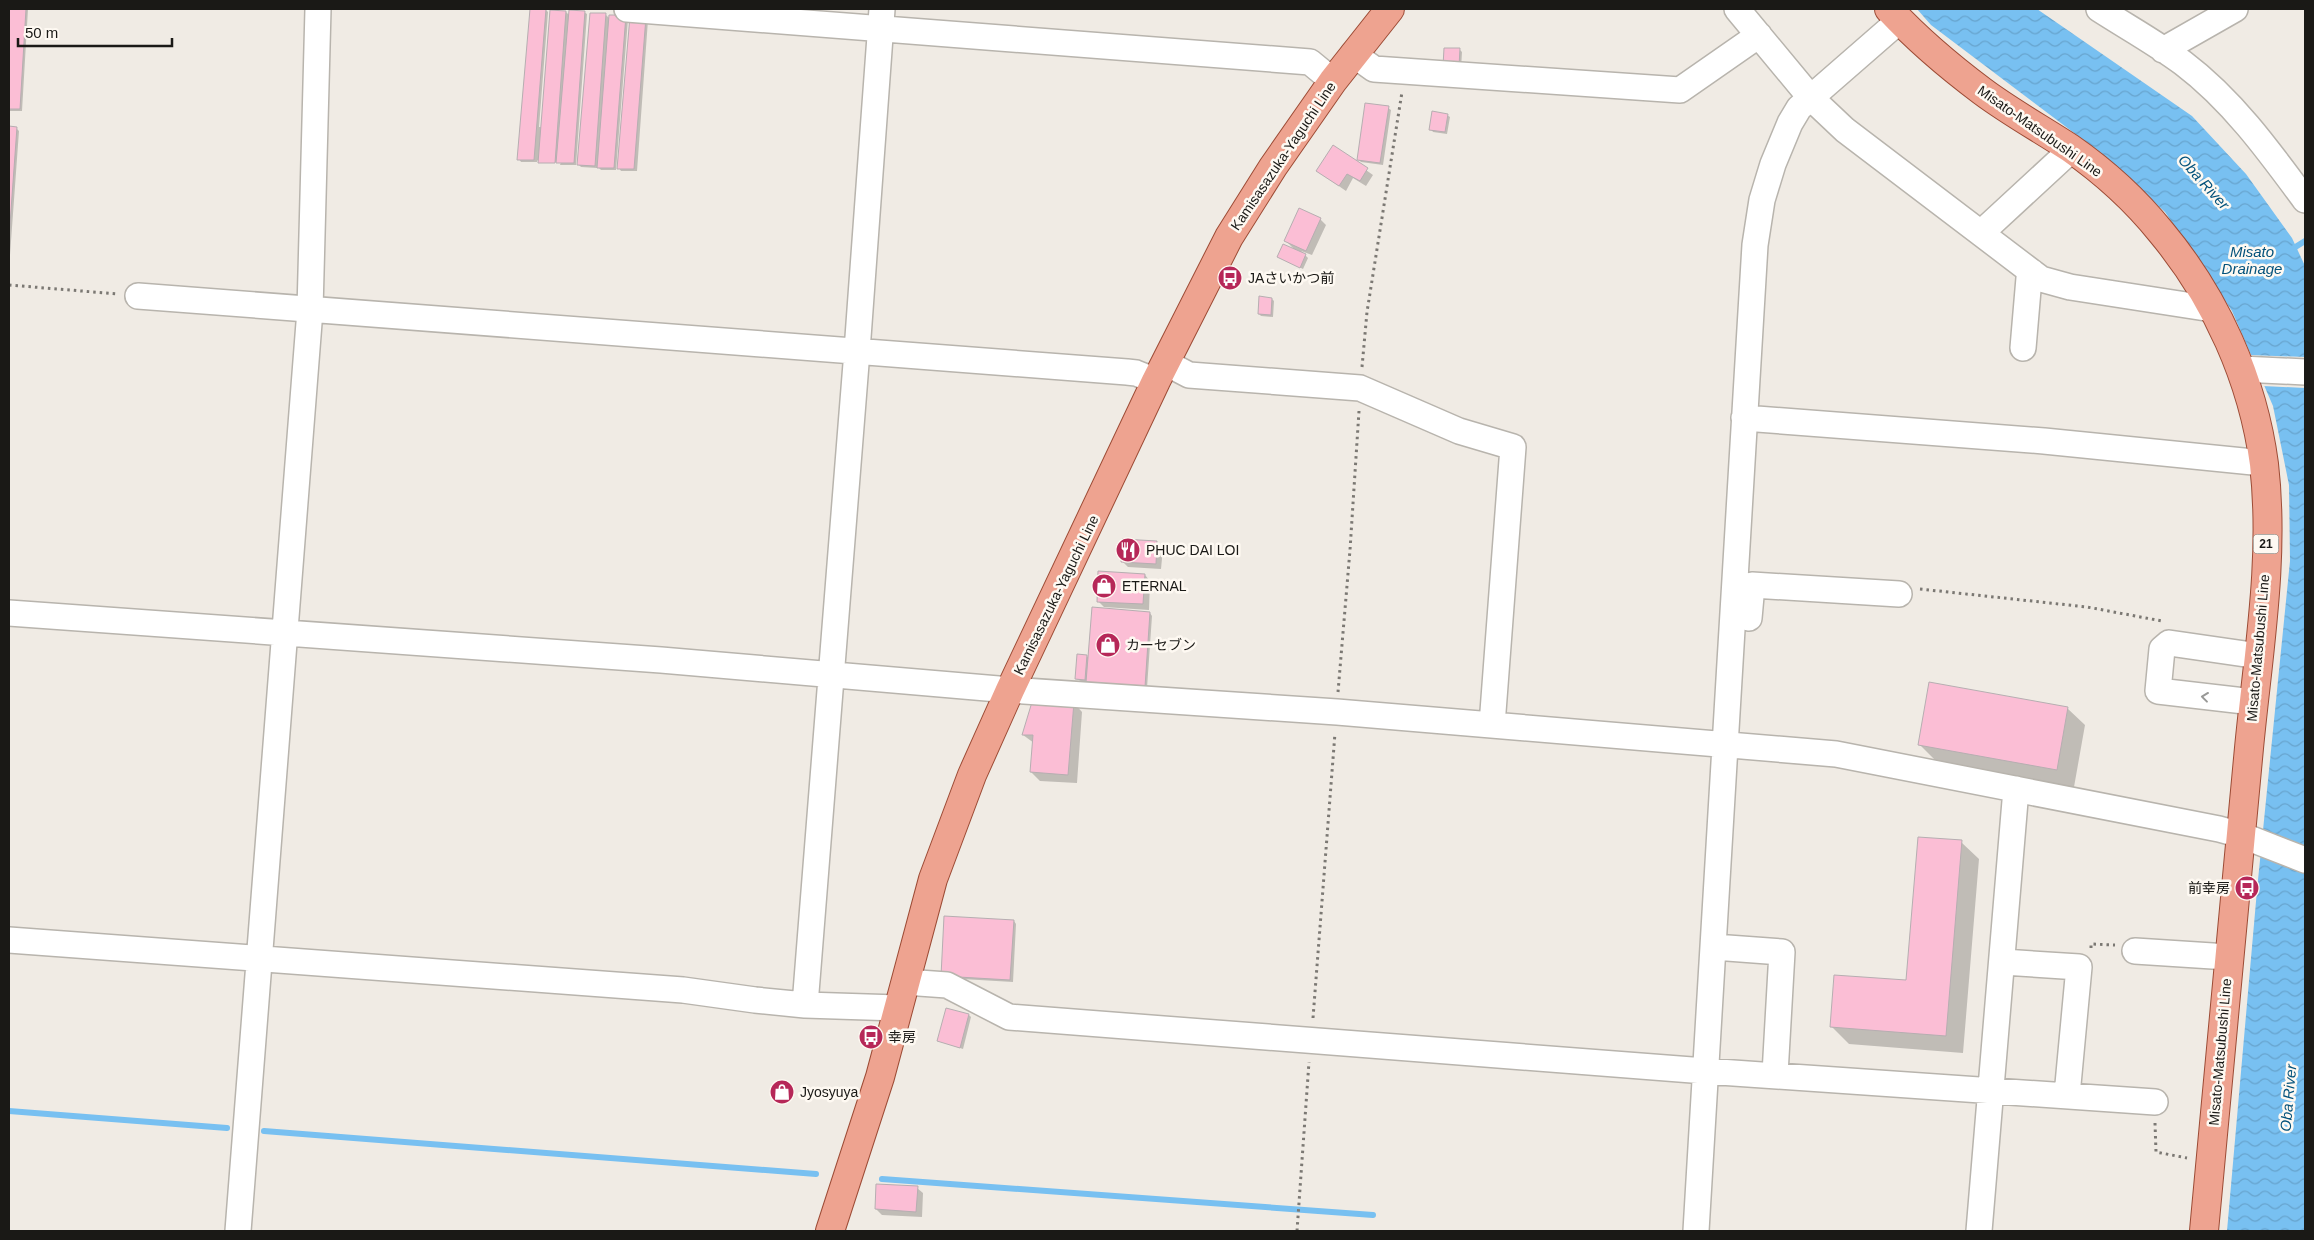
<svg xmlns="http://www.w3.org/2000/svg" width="2314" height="1240" viewBox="0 0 2314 1240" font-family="Arial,'Noto Sans JP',sans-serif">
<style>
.water{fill:url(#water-waves)}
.pier{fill:#f0ebe4}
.shadow{fill:#0003}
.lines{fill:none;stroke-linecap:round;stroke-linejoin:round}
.stream{stroke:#78c0f1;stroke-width:6}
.building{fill:#fbbed5;stroke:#b6aeb1}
.minor-casing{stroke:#b8b4ad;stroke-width:28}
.major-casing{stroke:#9c4b35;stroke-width:30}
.path{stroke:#7b7873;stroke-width:3;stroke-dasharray:2.5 4;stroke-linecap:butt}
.minor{stroke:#fff;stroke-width:25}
.major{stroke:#eea390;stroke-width:28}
.oneway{stroke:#989896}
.labels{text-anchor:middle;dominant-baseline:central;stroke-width:5;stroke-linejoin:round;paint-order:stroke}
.shield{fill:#fef9f2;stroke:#5e5c58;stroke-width:1}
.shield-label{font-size:12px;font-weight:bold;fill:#1a1916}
.street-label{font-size:14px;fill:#1a1916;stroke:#fef9f2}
.poi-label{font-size:14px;fill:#1a1916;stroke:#fef9f2;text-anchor:start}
.water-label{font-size:15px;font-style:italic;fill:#04527b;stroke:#fef9f2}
</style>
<defs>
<pattern id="water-waves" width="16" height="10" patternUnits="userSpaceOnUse" patternTransform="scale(1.25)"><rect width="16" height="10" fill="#78c0f1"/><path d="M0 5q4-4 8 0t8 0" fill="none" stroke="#67a4ce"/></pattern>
</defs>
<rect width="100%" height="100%" fill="#f0ebe4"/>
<!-- water -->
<path class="water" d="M 1917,9 L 2037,9 L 2192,116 L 2246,174 L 2292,238 L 2305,266 L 2305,1231 L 2227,1231 L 2257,890 L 2290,561 L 2289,485 L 2273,406 L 2232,311 L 2165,212 L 2102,154 L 1931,25 Z"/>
<!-- pier -->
<path class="pier" d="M 2250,355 L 2305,357 L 2305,388 L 2263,386 Z"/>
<!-- shadow -->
<path class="shadow" d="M 9,9 L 28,9 L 22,111 L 9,111 Z
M 531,9 L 545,9 L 548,12 L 539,127 L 542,127 L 566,12 L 570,16 L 584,12 L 587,14 L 576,165 L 560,165 L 561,162 L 557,162 L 540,161 L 540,163 L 537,160 L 537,162 L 521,162 L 519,159 Z
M 606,15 L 610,19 L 628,19 L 616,170 L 601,170 L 597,166 L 597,168 L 581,167 L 579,165 Z
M 631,17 L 648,20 L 637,171 L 621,171 L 619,168 Z
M 1460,50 L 1462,52 L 1461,69 L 1447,68 Z
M 1388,108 L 1391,110 L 1383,165 L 1361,162 L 1358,159 Z
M 1447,115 L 1450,117 L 1447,134 L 1433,132 L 1431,129 Z
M 9,127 L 16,128 L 19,131 L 9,269 Z
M 1333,147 L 1373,175 L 1366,186 L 1353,178 L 1346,191 L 1317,171 Z
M 1320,219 L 1326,225 L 1312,255 L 1301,251 L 1308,258 L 1303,269 L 1279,257 L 1295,250 L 1286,241 Z
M 1272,299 L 1274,301 L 1273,317 L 1261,316 L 1259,314 Z
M 1157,543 L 1163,548 L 1161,569 L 1128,567 L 1122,561 Z
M 1145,575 L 1150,581 L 1149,610 L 1104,607 L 1098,601 Z
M 1150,613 L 1152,616 L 1147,688 L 1090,685 L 1076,679 L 1087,656 L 1089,659 Z
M 1074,703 L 1082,712 L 1077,783 L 1040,781 L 1031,772 L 1034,743 L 1023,735 Z
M 2067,708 L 2085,725 L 2074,787 L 1937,762 L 1920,745 Z
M 1961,842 L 1979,859 L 1963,1053 L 1849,1044 L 1831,1026 L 1908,982 Z
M 1014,921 L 1016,924 L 1013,982 L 945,978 Z
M 969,1015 L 971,1017 L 963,1049 L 939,1041 Z
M 917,1188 L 923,1193 L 922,1217 L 882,1215 L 876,1209 Z"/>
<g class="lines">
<!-- stream -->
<path class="stream" d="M 2289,251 L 2305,241
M 9,1111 L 227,1128
M 264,1131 L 816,1174
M 882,1179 L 1373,1215"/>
</g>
<!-- building -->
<path class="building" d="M 9,9 L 26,9 L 20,109 L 9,109 Z
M 530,9 L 546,9 L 534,160 L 517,160 Z
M 550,10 L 566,11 L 555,163 L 538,163 Z
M 569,10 L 585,11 L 574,163 L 556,163 Z
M 590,13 L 606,13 L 595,166 L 577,165 Z
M 609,15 L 626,15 L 614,168 L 597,168 Z
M 630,16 L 646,17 L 634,169 L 617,169 Z
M 1444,48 L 1460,48 L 1459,67 L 1443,66 Z
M 1365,103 L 1389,106 L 1380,163 L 1357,160 Z
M 1432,111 L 1448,114 L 1445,132 L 1429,130 Z
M 9,126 L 17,127 L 9,238 Z
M 1333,145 L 1368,168 L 1360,181 L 1347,174 L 1339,186 L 1316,171 Z
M 1299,208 L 1321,218 L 1306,251 L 1284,241 Z
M 1283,244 L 1306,254 L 1300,268 L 1277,257 Z
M 1259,296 L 1272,298 L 1271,315 L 1258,314 Z
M 1122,539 L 1157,541 L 1156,564 L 1121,562 Z
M 1098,571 L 1145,574 L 1143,604 L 1097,602 Z
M 1092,607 L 1150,612 L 1145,687 L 1086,682 Z
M 1077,654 L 1087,655 L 1085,680 L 1075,679 Z
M 1929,682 L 2068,707 L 2057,770 L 1918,745 Z
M 1032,702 L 1074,702 L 1068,775 L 1030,772 L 1033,735 L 1022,735 Z
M 1918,837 L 1962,840 L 1946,1036 L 1830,1027 L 1834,975 L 1906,980 Z
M 944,916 L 1014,920 L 1010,980 L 941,976 Z
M 946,1008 L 969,1014 L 960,1048 L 937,1041 Z
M 876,1184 L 918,1186 L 916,1212 L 875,1209 Z"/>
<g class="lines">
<defs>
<path id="minor" d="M 627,9 L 1310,62 L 1333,81
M 1737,9 L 1810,97 L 1845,130 L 2041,279 L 2070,287 L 2212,309
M 2099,9 C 2127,27 2156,43 2183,63 C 2232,100 2269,151 2305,200
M 2163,50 L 2235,9
M 1353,54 L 1374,69 L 1680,90 L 1759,35
M 1981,233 L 2072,149
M 138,296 L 1127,372 L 1136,373 L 1156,381
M 2023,348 L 2029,278 L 2032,272
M 1166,363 L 1189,375 L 1360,388 L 1459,431 L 1513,447 L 1492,725
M 2241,369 L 2305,372
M 1744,418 L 2044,441 L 2263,463
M 9,613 L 661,660 L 1010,690 L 1337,712 L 1836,754 L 2219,829 L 2241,835 L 2305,860
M 1749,618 L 1752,585 L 1899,594
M 2253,702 L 2158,691 L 2162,649 L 2169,643 L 2259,656
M 9,940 L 683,990 L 755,1000 L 805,1005 L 898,1008
M 1714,947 L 1782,952 L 1775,1074
M 2135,951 L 2228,957
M 2003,962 L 2079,967 L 2067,1095
M 905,982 L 947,985 L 1009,1017 L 1705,1071 L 2155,1102
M 805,1005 L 857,351 L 882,9
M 238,1231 L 310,310 L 318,9
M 1696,1231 L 1755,245 L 1762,200 L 1773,164 L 1790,123 L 1799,108 L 1900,20
M 1979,1231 L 2016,789"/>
<path id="major" d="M 1889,9 C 1917,39 1950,67 1982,91 C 2010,112 2041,129 2070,148 C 2103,171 2136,201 2161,232 C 2216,298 2253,380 2264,464 C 2275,558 2258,654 2249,748 C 2234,909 2219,1070 2204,1231
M 830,1231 L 880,1077 L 933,879 L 972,775 L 1010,690 L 1156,381 L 1229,237 L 1273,167 L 1333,81 L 1390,9"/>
</defs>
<!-- minor casing -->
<use href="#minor" class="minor-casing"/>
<!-- major casing -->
<use href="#major" class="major-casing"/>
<!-- path -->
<path class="path" d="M 9,285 L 118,294
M 1362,367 L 1367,312 L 1402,92
M 1920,589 L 2087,607 L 2162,621
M 1338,692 L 1350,550 L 1359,411
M 2091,948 L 2091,944 L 2115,945
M 1313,1018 L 1335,733
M 2155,1123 L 2156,1152 L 2187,1158
M 1297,1231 L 1309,1062"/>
<!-- minor -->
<use href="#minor" class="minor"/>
<!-- major -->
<use href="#major" class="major"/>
</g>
<!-- one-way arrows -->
<defs><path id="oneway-chevron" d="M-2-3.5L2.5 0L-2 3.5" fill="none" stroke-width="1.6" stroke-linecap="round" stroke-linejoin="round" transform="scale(1.25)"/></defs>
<use class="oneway" href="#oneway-chevron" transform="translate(2205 697) rotate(-173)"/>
<!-- icons -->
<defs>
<symbol id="bus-disc" viewBox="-11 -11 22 22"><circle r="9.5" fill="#b62758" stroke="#fef9f2"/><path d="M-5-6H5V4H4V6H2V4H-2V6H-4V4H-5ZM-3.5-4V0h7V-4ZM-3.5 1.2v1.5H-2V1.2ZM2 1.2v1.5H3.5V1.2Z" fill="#fff"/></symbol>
<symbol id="restaurant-disc" viewBox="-11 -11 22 22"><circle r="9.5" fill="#b62758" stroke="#fef9f2"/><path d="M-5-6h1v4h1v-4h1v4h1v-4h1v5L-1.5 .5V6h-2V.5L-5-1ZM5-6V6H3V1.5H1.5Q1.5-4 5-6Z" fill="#fff"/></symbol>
<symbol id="shop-disc" viewBox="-11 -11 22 22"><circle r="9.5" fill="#b62758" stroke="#fef9f2"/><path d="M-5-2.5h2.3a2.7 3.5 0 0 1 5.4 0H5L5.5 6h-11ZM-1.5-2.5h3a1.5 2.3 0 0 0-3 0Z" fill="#fff"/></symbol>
</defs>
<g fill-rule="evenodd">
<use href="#bus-disc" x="1216" y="264" width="28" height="28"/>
<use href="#restaurant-disc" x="1114" y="536" width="28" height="28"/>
<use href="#shop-disc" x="1090" y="572" width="28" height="28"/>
<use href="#shop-disc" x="1094" y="631" width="28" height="28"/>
<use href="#bus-disc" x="2233" y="874" width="28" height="28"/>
<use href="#bus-disc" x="857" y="1023" width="28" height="28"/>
<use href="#shop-disc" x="768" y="1078" width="28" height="28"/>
</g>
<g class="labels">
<!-- shield labels -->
<rect class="shield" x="2253.5" y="534.5" width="25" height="19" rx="4"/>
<g class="shield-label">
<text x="2266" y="544">21</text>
</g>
<!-- street labels -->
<g class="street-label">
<text transform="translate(2040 131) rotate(35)">Misato-Matsubushi Line</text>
<text transform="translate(1283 156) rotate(-56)">Kamisasazuka-Yaguchi Line</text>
<text transform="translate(1056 595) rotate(-64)">Kamisasazuka-Yaguchi Line</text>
<text transform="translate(2258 648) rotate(-85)">Misato-Matsubushi Line</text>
<text transform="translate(2220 1052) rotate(-85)">Misato-Matsubushi Line</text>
</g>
<!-- poi labels -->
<g class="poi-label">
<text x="1248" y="278">JAさいかつ前</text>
<text x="1146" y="550">PHUC DAI LOI</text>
<text x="1122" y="586">ETERNAL</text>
<text x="1126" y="645">カーセブン</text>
<text x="2230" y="888" text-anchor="end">前幸房</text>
<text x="888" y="1037">幸房</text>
<text x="800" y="1092">Jyosyuya</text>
</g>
<!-- water labels -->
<g class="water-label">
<text transform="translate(2204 182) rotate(48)">Oba River</text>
<text x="2252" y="251">Misato<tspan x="2252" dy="17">Drainage</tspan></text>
<text transform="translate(2288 1098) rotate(-85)">Oba River</text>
</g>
</g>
<!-- border -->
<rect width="2314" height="1240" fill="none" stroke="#1a1916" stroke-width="20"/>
<!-- scale -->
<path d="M18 38v8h154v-8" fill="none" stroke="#1a1916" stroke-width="2.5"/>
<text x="25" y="38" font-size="15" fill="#1a1916" stroke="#fef9f2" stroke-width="4" paint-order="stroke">50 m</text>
</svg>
